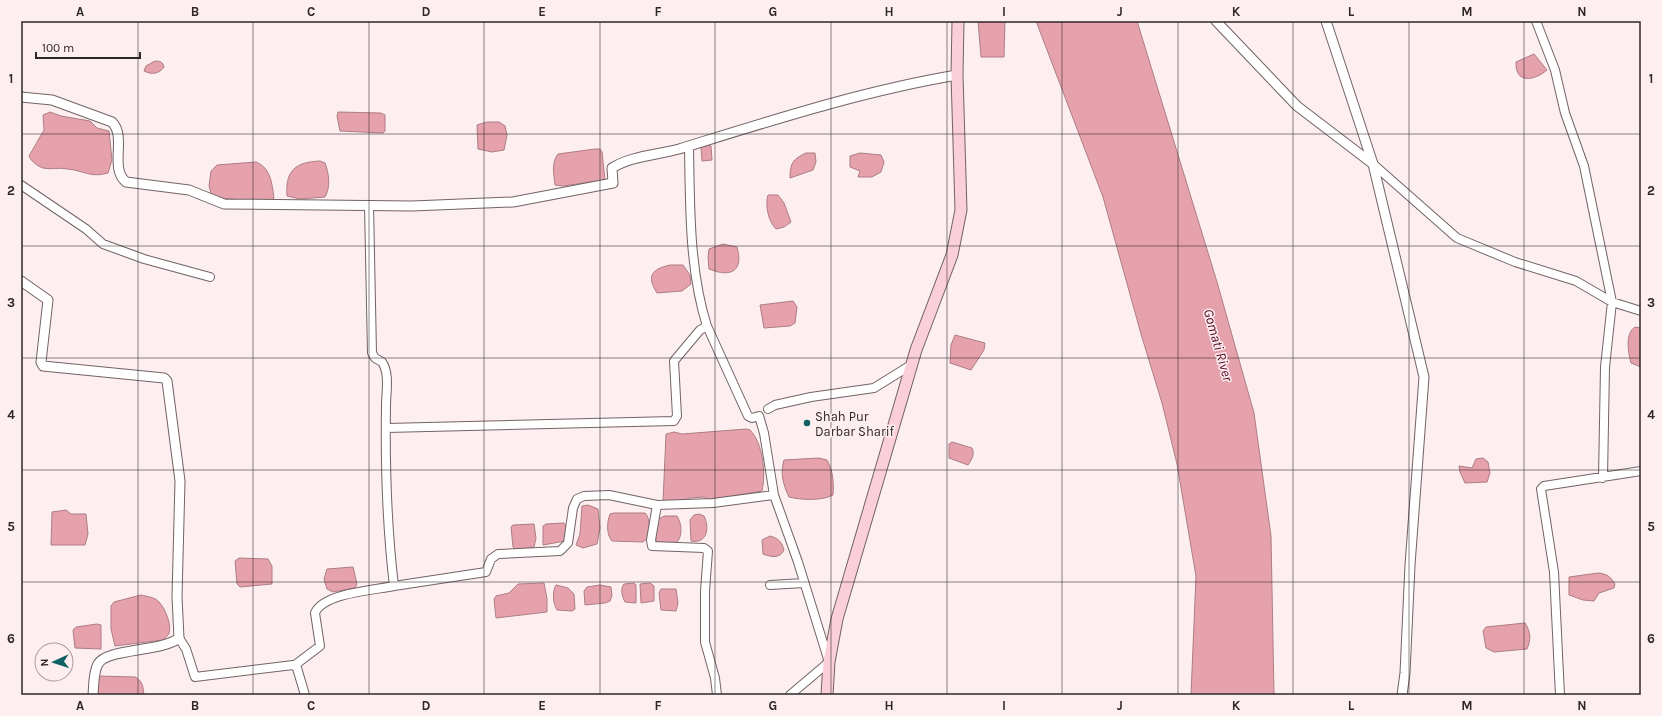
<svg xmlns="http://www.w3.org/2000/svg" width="1662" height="716" viewBox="0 0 1662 716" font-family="Karla,sans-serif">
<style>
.water{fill:#e5a2ac;stroke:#ae7d84}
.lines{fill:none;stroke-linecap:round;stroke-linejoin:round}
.minor-casing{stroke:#726365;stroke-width:10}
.tertiary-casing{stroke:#726365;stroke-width:11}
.secondary-casing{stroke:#726365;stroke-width:13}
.minor{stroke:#fff;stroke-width:8}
.tertiary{stroke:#fff;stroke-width:9}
.secondary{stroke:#facfd9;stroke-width:11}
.grid{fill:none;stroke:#2e2728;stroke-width:1;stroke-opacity:0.55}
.poi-dot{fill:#106163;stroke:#fdeef0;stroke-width:1.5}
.labels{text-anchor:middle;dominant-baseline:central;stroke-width:3;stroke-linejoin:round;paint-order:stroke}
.poi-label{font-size:13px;fill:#2e2728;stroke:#fdeef0;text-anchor:start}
.water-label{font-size:14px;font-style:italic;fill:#560520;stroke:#fdeef0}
.neatline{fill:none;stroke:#2e2728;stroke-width:1.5}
.grid-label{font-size:13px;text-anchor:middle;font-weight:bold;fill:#2e2728}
</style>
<rect width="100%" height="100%" fill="#fdeef0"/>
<!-- water -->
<path class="water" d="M 978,21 L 1005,21 L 1004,57 L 981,57 Z
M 1036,21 L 1137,21 L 1217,282 L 1254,413 L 1271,536 L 1274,695 L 1191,695 L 1196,576 L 1177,464 L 1162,403 L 1141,334 L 1103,197 Z
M 1534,54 L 1547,70 C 1534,81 1515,84 1516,62 Z
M 155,61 C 160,61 163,62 164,67 C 159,74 152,75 144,71 L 146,66 Z
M 50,112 L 61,116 L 90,121 L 97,128 L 109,131 L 112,160 L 108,173 C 90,178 85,171 68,169 C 60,167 51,170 43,168 C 37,166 31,161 29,156 L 44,130 L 43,115 Z
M 338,112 L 381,113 L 385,115 L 385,131 L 383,133 L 340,131 L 337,116 Z
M 487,122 L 499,122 L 505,126 L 507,135 L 504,150 L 492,152 L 478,149 L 477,125 Z
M 709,145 L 711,146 L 712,160 L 702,161 L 701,147 Z
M 595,149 L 600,149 L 602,152 L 605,180 L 563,186 L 555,185 C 554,175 551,163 558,154 Z
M 806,153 L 815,153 L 816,162 L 813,170 L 790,178 C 790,163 793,159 806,153 Z
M 860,153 L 881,155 L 884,162 L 881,172 L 872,177 L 858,177 L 860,171 L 850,167 L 850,156 Z
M 320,161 L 325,163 C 329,174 331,186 325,197 L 300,199 L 287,196 C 285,170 296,162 320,161 Z
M 256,162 C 271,168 272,184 274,198 L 270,203 L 212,197 L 209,186 L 211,171 L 217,165 Z
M 768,195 L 778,195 L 784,203 L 791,222 L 784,227 L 776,229 C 768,221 765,205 768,195 Z
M 723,244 L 737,247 C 744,271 731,278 709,269 L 708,258 L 709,249 Z
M 670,265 L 683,265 L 690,275 L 691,284 L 682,291 L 657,293 C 646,276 652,269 670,265 Z
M 793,301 L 797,307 L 795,323 L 790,326 L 764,328 L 760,305 Z
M 1635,327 L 1641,328 L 1641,367 L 1631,363 C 1628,352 1625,333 1635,327 Z
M 955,335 L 985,343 L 984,350 L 971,370 L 950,363 L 951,345 Z
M 746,429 L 750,430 C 763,443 766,474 762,491 L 707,500 L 705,497 L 689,498 L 685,501 L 663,502 L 666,434 L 674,432 L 682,434 Z
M 952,442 L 972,448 C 975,454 972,459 968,465 L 949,458 L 949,444 Z
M 819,458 L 827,460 C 833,471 834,482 833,495 C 822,501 801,500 789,497 C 783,484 780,474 784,460 Z
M 1483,458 L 1488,462 L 1490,473 L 1487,482 L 1465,483 L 1460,472 L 1459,466 L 1472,468 L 1476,459 Z
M 588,505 L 598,509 L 600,528 L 597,544 L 583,548 L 576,545 L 580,534 L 582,506 Z
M 66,510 L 71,514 L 86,514 L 88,534 L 85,545 L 51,545 L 52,512 Z
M 614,513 L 645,513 C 651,519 649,530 648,538 L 643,542 L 612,541 C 606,534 607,522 610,514 Z
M 699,514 L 704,516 C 710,528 707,544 691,541 L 690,520 L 694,515 Z
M 665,516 L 677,516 C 682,524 683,537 676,543 L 656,543 C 656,533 653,519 665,516 Z
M 564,523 L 566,527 L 565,541 L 543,545 L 543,526 L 546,524 Z
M 534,524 L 536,538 L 534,547 L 516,550 L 513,547 L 511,527 L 513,525 Z
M 770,536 C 778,538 782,542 784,550 C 780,559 771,557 763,554 L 762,540 Z
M 239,558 L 268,559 L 272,566 L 272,584 L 240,587 L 237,584 L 235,561 Z
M 353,567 L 357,584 L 355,588 L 333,592 L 327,589 L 324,579 L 327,569 Z
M 1598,573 C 1607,574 1610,576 1615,584 L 1614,588 L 1599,593 L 1594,601 L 1583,600 L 1569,595 L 1569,577 Z
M 544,583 L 547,599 L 547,612 L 496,618 L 494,599 L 496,596 L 509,593 L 518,584 Z
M 634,583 L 636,585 L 636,603 L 625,602 C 622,596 620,589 624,584 Z
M 650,583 L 654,586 L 654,601 L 641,603 L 640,584 Z
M 556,585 L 568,588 L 574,594 L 575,609 L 572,611 L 557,610 C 553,604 552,591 556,585 Z
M 600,585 L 611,587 L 612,596 L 610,601 L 605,603 L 585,605 L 584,591 L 587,587 Z
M 661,589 L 676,589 L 678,603 L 676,611 L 661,610 L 659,593 Z
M 141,595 C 148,597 155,597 159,602 C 165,608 172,625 169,633 C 168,636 165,638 163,640 L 115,646 L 111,629 L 111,606 L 114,602 Z
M 1525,623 C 1531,632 1531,640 1527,649 L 1494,652 L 1486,648 L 1483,631 L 1486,627 Z
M 97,624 L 101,625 L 101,649 L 75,648 L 73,630 L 76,627 Z
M 99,676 L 135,677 C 143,681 143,687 144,695 L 96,695 Z"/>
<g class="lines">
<defs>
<path id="minor" d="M 1536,21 L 1555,70 L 1565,113 L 1584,166 L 1612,302 L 1605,367 L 1603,478
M 1373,164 L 1457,238 L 1515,262 L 1576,281 L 1612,302 L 1641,311
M 21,185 L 86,229 L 103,244 L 144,259 L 210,277
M 369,205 L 372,353 L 375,358 L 382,362 C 390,373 386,393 386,406 C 385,466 387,527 394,586 L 486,572 L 491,559 L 498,554 L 560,551 L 568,543 L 573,508 L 577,499 L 584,496 L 609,495 L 657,505 L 713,503 L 774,495 L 764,433 L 759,416 L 752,418 L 748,416 L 707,326
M 768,409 L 775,405 L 811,397 L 874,388 L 911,365
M 386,428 L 674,421 L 677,416 L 674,361 L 700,330 L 707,326 C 689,270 690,204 689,146
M 774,495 L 798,562 L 829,662 L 790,695
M 657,505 L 651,540 L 652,546 L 704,548 L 708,551 L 705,591 L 705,642 L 715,678 L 717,695
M 770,585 L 804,583
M 179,638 L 186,649 L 195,677 L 293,665 L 297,668 L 305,695
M 295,665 L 320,646 L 315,613 C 323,593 375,590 394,586
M 1560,695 L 1554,572 L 1541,489 L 1544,486 L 1641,471"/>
<path id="tertiary" d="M 1216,21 L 1297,106 L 1373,164
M 1326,21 L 1373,164 L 1424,377 L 1410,565 L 1405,673 L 1402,695
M 21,97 L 52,100 L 112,122 C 127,137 109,168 126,182 L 189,190 L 224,204 L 412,206 L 513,202 L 613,183 L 612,168 C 631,156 657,155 679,149 C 770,121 862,91 957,75
M 21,281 L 48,300 L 41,362 L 43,366 L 164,378 L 167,381 L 180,481 L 177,597 L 179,638 C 162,652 107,648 98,664 C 93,673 94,685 93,695"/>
<path id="secondary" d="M 827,695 L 829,662 L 837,619 L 916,350 L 952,255 L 961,210 L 957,75 L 958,21"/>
</defs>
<!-- minor casing -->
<use href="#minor" class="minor-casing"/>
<!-- tertiary casing -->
<use href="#tertiary" class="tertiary-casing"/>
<!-- secondary casing -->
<use href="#secondary" class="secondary-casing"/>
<!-- minor -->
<use href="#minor" class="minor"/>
<!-- tertiary -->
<use href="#tertiary" class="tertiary"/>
<!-- secondary -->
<use href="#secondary" class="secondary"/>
</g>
<!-- grid -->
<path class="grid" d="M 138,21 L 138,695M 253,21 L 253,695M 369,21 L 369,695M 484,21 L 484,695M 600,21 L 600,695M 715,21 L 715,695M 831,21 L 831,695M 947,21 L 947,695M 1062,21 L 1062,695M 1178,21 L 1178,695M 1293,21 L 1293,695M 1409,21 L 1409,695M 1524,21 L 1524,695M 21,134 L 1641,134M 21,246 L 1641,246M 21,358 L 1641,358M 21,470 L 1641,470M 21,582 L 1641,582"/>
<!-- markers -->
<circle class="poi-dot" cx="807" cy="423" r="4"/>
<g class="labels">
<!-- poi labels -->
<g class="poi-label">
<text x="815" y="416">Shah Pur<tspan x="815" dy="15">Darbar Sharif</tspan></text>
</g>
<!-- water labels -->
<g class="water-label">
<text transform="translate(1218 345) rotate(74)">Gomati River</text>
</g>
</g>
<!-- border -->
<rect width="1662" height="716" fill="none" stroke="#fdeef0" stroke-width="44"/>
<!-- north arrow -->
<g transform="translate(54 662) rotate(267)"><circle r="19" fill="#fdeef0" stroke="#aa9ea0"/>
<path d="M0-3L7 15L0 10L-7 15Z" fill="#106163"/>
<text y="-6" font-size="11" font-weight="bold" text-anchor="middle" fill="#2e2728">N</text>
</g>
<!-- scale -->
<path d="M36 52v6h104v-6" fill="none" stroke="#2e2728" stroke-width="2"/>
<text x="42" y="52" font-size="12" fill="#2e2728" stroke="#fdeef0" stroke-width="3" paint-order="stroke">100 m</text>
<rect x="22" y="22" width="1618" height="672" class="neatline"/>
<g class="grid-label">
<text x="80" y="16">A</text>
<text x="195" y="16">B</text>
<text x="311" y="16">C</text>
<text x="426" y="16">D</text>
<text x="542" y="16">E</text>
<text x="658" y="16">F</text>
<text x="773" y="16">G</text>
<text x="889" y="16">H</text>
<text x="1004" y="16">I</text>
<text x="1120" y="16">J</text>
<text x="1236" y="16">K</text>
<text x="1351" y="16">L</text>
<text x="1467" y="16">M</text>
<text x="1582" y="16">N</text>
<text x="11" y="83">1</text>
<text x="1651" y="83">1</text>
<text x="11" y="195">2</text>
<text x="1651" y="195">2</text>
<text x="11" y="307">3</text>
<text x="1651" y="307">3</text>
<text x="11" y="419">4</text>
<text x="1651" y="419">4</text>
<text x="11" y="531">5</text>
<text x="1651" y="531">5</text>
<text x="11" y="643">6</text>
<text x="1651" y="643">6</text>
<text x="80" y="710">A</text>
<text x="195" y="710">B</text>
<text x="311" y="710">C</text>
<text x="426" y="710">D</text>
<text x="542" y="710">E</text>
<text x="658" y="710">F</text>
<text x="773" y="710">G</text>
<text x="889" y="710">H</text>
<text x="1004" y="710">I</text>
<text x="1120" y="710">J</text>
<text x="1236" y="710">K</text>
<text x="1351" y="710">L</text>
<text x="1467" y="710">M</text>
<text x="1582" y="710">N</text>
</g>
</svg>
